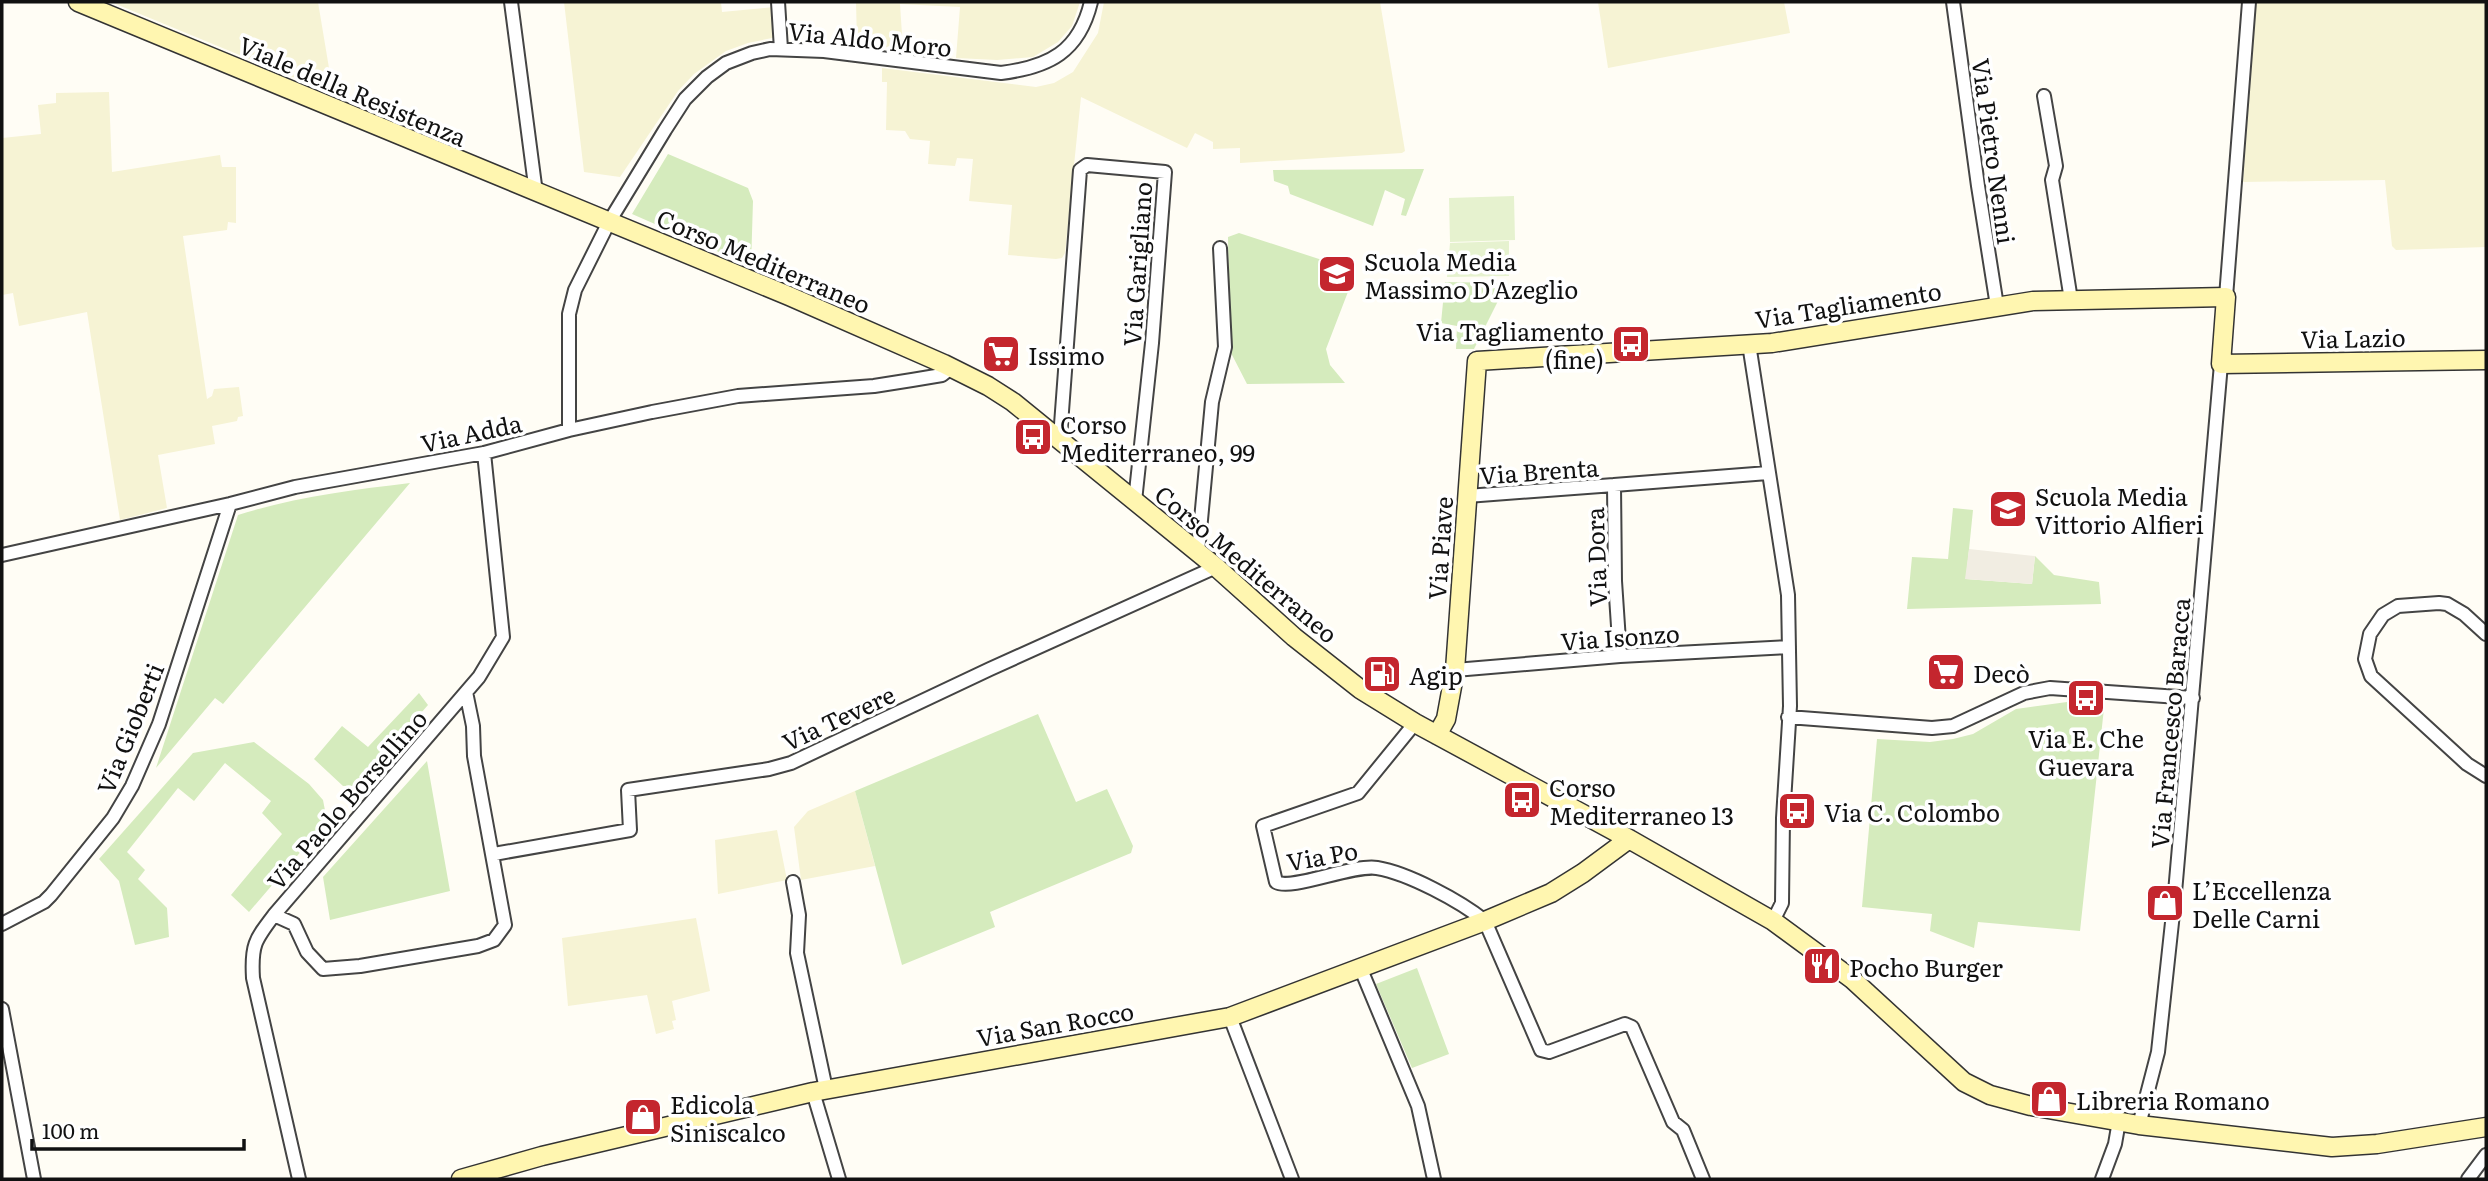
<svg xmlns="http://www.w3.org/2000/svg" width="2488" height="1181" viewBox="0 0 2488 1181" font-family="Literata,serif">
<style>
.farmland{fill:#f6f3d4}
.green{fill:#d5ebbd}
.pitch{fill:#e6f2cf}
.plaza{fill:#f1ede2}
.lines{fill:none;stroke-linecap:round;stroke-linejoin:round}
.street-casing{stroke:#444;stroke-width:16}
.secondary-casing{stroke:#333;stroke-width:21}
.street{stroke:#fff;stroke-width:12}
.secondary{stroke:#fff6b0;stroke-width:18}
.labels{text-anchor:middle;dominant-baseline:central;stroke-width:7;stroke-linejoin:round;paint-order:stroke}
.street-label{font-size:24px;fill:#111;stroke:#fff}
.poi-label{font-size:24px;fill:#111;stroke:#fff;text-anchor:start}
</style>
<rect width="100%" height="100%" fill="#fffdf5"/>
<!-- farmland -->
<path class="farmland" d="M 111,2 L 318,2 L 333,92 L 332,93 Z
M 564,2 L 721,2 L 722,12 L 774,7 L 777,37 L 748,43 L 726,51 L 694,74 L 678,91 L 620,177 L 584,172 Z
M 856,2 L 1080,2 L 1072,26 L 1058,42 L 1033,57 L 997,60 L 956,58 L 960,7 L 900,4 L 903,50 L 857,42 Z
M 1104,2 L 1380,2 L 1405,151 L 1402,153 L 1240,163 L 1240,148 L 1213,149 L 1213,142 L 1195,133 L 1187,148 L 1081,97 L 1065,253 L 1062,258 L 1056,259 L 1008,255 L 1012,205 L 969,201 L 973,159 L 957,158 L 955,166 L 928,164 L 930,141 L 910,139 L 905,131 L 886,130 L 887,82 L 882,82 L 882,68 L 1036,87 L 1054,83 L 1073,72 L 1098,33 Z
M 1598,2 L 1784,2 L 1790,33 L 1608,68 Z
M 2255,2 L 2486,2 L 2486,247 L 2396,250 L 2392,246 L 2385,180 L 2243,182 Z
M 109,92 L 112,172 L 220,155 L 222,167 L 236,167 L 236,223 L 228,222 L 227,230 L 183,236 L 207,399 L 212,396 L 214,389 L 239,387 L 243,416 L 238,417 L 237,421 L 212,426 L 215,444 L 158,455 L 167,508 L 120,520 L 87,312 L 19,326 L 13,293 L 2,295 L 2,138 L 41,134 L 38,105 L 56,103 L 56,93 Z
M 855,791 L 875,866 L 801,880 L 794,827 L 808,811 Z
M 777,830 L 787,880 L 718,894 L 715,840 Z
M 696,918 L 710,991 L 672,1001 L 676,1020 L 672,1021 L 674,1029 L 656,1034 L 647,995 L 568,1006 L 562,938 Z"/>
<!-- green -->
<path class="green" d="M 668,154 L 748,188 L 753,201 L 751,266 L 632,214 Z
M 1424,169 L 1406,216 L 1401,215 L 1405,199 L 1385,190 L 1373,226 L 1290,194 L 1288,186 L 1274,181 L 1273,170 Z
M 1239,233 L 1356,271 L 1326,349 L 1330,365 L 1345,383 L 1247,384 L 1230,351 L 1228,237 Z
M 1445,282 L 1507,283 L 1474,349 L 1456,349 L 1457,326 L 1441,323 Z
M 410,483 L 223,704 L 215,698 L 156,768 L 238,515 C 295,497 352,490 410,483 Z
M 1953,508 L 1973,510 L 1966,579 L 2032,584 L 2035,556 L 2054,575 L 2099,582 L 2101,604 L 1907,609 L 1912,557 L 1948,559 Z
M 419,693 L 428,705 L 357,786 L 343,786 L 314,759 L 342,726 L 368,747 Z
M 2067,702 L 2104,708 L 2080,931 L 1978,922 L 1974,948 L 1930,931 L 1932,914 L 1862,907 L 1877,739 L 1930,742 L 1953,739 L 1973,734 L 2016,709 Z
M 1038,714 L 1076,802 L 1107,789 L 1133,846 L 1131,853 L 990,912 L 995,927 L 902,965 L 855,791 Z
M 254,742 L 309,784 L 323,800 L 327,821 L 249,912 L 231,895 L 282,834 L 262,813 L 271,801 L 225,763 L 194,801 L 178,788 L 127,852 L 145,870 L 138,879 L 167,908 L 169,937 L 135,945 L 119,881 L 99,859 L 193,753 Z
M 427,761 L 450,891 L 330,920 L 323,877 Z
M 1417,968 L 1449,1054 L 1412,1068 L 1376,984 Z"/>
<!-- pitch -->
<path class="pitch" d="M 1514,196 L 1515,240 L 1450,242 L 1449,198 Z
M 1509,241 L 1509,276 L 1447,277 L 1450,243 Z"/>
<!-- plaza -->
<path class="plaza" d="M 1969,549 L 2035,556 L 2032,584 L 1965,579 Z"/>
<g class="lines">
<defs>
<path id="street" d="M 511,2 L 536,193
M 778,2 L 781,49
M 1953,2 L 1978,186 L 1997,306
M 2044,96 L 2056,166 L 2052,180 L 2071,300
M 2226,297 L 2249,2
M 1749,344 L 1788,595 L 1790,706 L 1783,818 L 1782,903 L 1773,921
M 569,430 L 569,314 L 575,290 L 609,222 L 665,130 L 685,99 L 707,77 L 726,63 L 752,53 L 770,49 L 824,51 L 1001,73 C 1049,67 1079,52 1091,2
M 1060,438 L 1080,170 L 1087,165 L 1165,172 L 1152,343 L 1135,501
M 1467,496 L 1614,485
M 1198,552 L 1212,402 L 1225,347 L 1220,248
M 2,555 L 230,504 L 295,487 L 484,453 L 569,430 L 652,412 L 738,396 L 874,386 L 912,380 L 942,375 L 951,368
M 2486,634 L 2464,614 L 2447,604 L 2439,603 L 2398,606 L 2383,615 L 2370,634 L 2365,659 L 2371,676 L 2467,764 L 2486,776
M 1620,656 L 1615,581 L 1614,485 L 1768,473
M 1455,670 L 1620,656 L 1789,647
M 1788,717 L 1932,728 L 1953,726 L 2024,693 L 2050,688 L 2193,698
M 1415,723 L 1358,793 L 1263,826 L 1276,882 C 1291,891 1353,864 1377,868 C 1408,873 1460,901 1485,921 L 1541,1050 L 1549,1052 L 1625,1024 L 1632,1027 L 1673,1122 L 1683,1130 L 1703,1179
M 494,854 L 630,830 L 628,790 L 769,769 L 791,763 L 990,669 L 1216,567
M 793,882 L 799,915 L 797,953 L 826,1089
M 274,915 L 294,924 L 307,952 L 323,969 L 360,966 L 478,946 L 494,940 L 505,925 L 474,756 L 473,726 L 466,692
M 2,924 L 44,902 L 51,895 L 113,818 L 132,786 L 159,724 L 230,504
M 1360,967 L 1418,1106 L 1434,1179
M 2,1009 L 34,1179
M 1230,1017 L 1292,1179
M 813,1092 L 839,1179
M 2139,1125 L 2158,1052 L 2174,904 L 2221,364
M 299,1179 L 253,978 C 251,945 255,940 274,915 L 479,677 L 503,637 L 484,453
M 2102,1179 L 2115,1144 L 2119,1121
M 2468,1179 L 2486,1155"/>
<path id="secondary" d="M 78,2 L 789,296 L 944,364 L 988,386 L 1013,402 L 1216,567 L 1294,637 L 1360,689 L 1415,723 L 1629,839 L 1773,921 L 1852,979 L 1964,1082 L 1990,1095 L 2031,1106 L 2139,1125 L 2332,1147 L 2377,1144 L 2486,1127
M 1437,735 L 1446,719 L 1455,670 L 1477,361 L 1772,343 L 2033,301 L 2226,297 L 2221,364 L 2486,360
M 461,1179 L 542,1156 L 813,1092 L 1230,1017 L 1485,921 L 1551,893 L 1583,873 L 1629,839"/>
</defs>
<!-- street casing -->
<use href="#street" class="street-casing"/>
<!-- secondary casing -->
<use href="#secondary" class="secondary-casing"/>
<!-- street -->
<use href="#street" class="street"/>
<!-- secondary -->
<use href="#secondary" class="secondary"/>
</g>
<!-- icons -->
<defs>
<symbol id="school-square" viewBox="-11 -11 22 22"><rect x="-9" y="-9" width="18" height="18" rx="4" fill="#c4262e" stroke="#fff"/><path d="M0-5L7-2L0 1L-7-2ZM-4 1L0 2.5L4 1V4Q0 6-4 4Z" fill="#fff"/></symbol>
<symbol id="bus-square" viewBox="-11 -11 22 22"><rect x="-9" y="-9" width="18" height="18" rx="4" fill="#c4262e" stroke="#fff"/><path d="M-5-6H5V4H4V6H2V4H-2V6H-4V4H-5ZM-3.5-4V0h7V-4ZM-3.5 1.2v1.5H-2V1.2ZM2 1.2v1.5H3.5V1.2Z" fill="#fff"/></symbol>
<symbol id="supermarket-square" viewBox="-11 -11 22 22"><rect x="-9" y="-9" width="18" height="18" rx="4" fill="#c4262e" stroke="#fff"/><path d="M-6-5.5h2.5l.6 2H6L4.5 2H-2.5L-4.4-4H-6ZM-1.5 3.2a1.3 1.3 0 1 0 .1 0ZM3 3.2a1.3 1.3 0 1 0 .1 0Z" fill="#fff"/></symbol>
<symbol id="fuel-square" viewBox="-11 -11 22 22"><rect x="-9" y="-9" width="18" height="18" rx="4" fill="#c4262e" stroke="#fff"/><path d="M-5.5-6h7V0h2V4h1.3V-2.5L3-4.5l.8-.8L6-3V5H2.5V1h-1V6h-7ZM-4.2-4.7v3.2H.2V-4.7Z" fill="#fff"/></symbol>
<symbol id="shop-square" viewBox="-11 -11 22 22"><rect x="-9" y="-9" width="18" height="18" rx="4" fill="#c4262e" stroke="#fff"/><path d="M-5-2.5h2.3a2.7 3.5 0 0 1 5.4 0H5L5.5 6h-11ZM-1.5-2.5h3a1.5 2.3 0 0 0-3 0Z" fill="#fff"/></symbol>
<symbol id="restaurant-square" viewBox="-11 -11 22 22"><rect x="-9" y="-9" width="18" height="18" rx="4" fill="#c4262e" stroke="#fff"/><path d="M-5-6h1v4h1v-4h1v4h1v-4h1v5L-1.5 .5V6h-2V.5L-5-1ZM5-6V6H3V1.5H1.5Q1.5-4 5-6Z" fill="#fff"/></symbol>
</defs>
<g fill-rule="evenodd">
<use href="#school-square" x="1315" y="252" width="44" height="44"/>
<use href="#bus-square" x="1609" y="322" width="44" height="44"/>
<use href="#supermarket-square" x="979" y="332" width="44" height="44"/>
<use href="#bus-square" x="1011" y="415" width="44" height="44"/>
<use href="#school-square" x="1986" y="487" width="44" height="44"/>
<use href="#supermarket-square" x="1924" y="650" width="44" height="44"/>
<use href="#fuel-square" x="1360" y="652" width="44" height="44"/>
<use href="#bus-square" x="2064" y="676" width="44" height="44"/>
<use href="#bus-square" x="1500" y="778" width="44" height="44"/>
<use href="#bus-square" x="1775" y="789" width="44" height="44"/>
<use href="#shop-square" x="2143" y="881" width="44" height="44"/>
<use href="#restaurant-square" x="1800" y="944" width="44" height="44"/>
<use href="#shop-square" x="2027" y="1077" width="44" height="44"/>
<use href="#shop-square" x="621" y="1095" width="44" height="44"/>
</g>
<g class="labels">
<!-- street labels -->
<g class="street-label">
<text transform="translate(870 38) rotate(6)">Via Aldo Moro</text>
<text transform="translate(353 90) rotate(23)">Viale della Resistenza</text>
<text transform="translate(1995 151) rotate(82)">Via Pietro Nenni</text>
<text transform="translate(764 260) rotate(23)">Corso Mediterraneo</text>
<text transform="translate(1136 264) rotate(-86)">Via Garigliano</text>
<text transform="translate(1848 304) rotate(-9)">Via Tagliamento</text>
<text transform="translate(2353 337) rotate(-1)">Via Lazio</text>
<text transform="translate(471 432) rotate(-12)">Via Adda</text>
<text transform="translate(1539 470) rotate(-4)">Via Brenta</text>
<text transform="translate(1439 548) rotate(-86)">Via Piave</text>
<text transform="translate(1595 557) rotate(-92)">Via Dora</text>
<text transform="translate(1247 563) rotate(40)">Corso Mediterraneo</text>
<text transform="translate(1620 636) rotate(-4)">Via Isonzo</text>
<text transform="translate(838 717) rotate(-25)">Via Tevere</text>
<text transform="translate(2169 723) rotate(-85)">Via Francesco Baracca</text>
<text transform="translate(129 728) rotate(-68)">Via Gioberti</text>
<text transform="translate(346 799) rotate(-49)">Via Paolo Borsellino</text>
<text transform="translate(1322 855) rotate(-10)">Via Po</text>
<text transform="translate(1055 1023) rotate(-10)">Via San Rocco</text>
</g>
<!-- poi labels -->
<g class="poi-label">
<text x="1364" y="260">Scuola Media<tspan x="1364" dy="28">Massimo D'Azeglio</tspan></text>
<text x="1604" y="330" text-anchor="end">Via Tagliamento<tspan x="1604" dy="28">(fine)</tspan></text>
<text x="1028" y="354">Issimo</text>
<text x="1060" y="423">Corso<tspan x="1060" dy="28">Mediterraneo, 99</tspan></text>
<text x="2035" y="495">Scuola Media<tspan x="2035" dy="28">Vittorio Alfieri</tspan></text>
<text x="1973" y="672">Decò</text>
<text x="1409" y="674">Agip</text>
<text x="2086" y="737" text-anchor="middle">Via E. Che<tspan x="2086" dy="28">Guevara</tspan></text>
<text x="1549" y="786">Corso<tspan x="1549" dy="28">Mediterraneo 13</tspan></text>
<text x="1824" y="811">Via C. Colombo</text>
<text x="2192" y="889">L’Eccellenza<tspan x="2192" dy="28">Delle Carni</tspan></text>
<text x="1849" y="966">Pocho Burger</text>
<text x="2076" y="1099">Libreria Romano</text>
<text x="670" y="1103">Edicola<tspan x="670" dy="28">Siniscalco</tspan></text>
</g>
</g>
<!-- border -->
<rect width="2488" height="1181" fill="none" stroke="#111111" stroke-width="7"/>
<!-- scale -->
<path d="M32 1139v10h212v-10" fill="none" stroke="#111111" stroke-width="3.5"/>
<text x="42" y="1139" font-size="21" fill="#111111" stroke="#ffffff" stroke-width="5" paint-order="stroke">100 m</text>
</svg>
